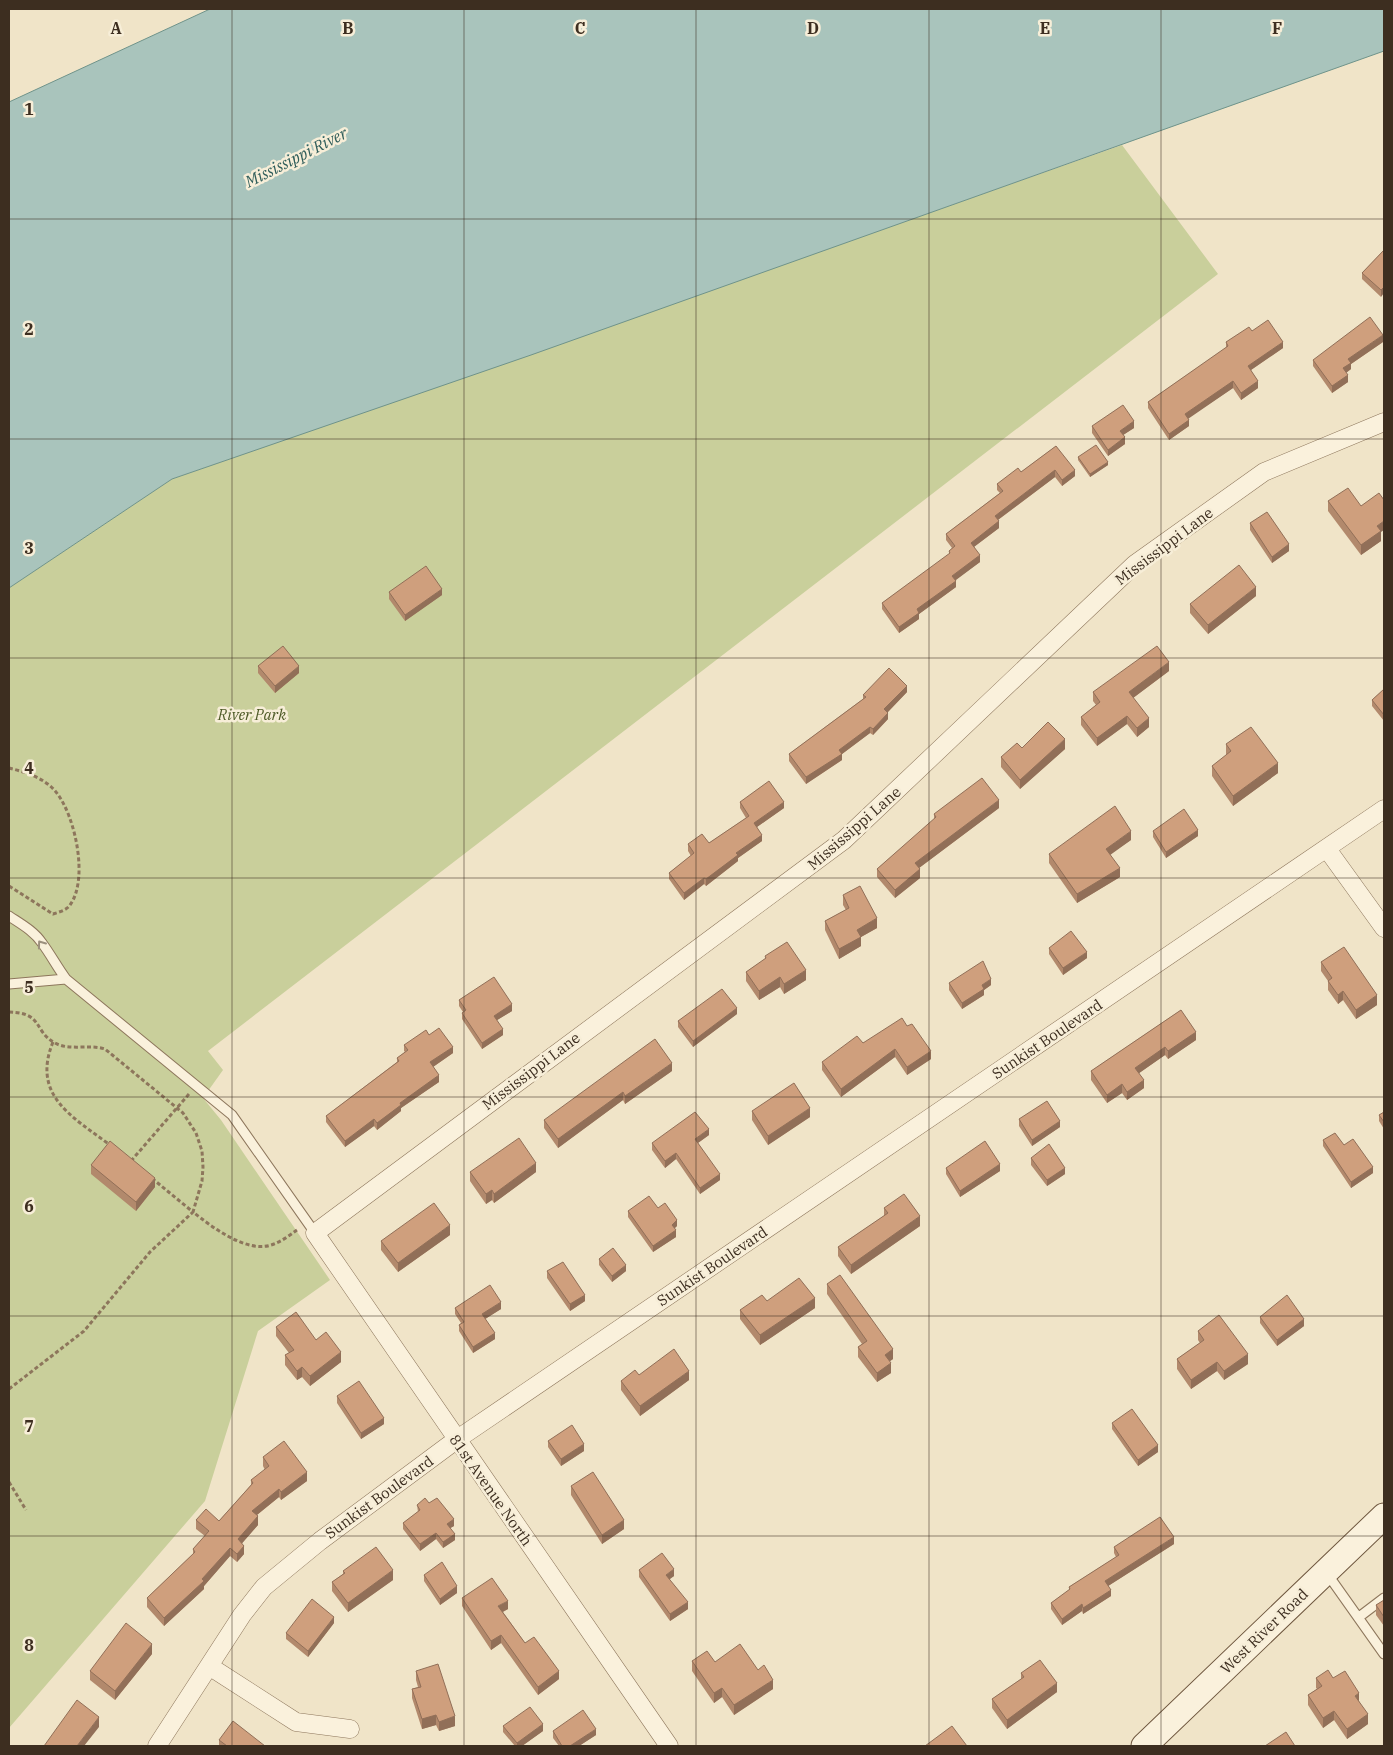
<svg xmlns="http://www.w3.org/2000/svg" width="1393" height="1755" viewBox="0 0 1393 1755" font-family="'IBM Plex Serif',serif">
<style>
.green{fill:#c9cf9b}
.water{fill:#a9c4bc;stroke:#6f938a}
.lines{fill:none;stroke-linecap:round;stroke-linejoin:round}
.lane-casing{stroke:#8d765c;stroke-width:11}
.street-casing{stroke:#8d765c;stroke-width:19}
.secondary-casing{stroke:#6f573f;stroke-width:27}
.path{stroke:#8d765c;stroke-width:3;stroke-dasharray:4 2.5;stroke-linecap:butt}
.lane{stroke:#faf1dc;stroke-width:9}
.street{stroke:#faf1dc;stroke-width:18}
.secondary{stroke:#faf1dc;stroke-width:25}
.wall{fill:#b2896c}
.shaded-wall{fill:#916f58}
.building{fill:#cf9f7d;stroke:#916f58}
.oneway{stroke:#9c907e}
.grid{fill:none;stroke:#3d2e20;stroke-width:1;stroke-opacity:0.55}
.labels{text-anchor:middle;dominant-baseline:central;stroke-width:5;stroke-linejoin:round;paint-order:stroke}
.street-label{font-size:15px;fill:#3d2e20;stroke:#f7eed8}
.park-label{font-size:15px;font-style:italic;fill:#4d5a26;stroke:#f7eed8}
.water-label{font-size:16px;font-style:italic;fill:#2f5d5a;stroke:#f7eed8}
.grid-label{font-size:16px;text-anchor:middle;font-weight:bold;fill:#3d2e20;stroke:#f7eed8;stroke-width:5;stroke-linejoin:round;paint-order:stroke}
</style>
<rect width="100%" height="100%" fill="#f0e4c8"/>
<!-- green -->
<path class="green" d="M 1122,145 L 1218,274 L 208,1051 L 223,1070 L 203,1098 L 221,1120 L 330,1280 L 258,1331 L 205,1501 L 9,1728 L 9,588 L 172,479 Z"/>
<!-- water -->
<path class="water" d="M 210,9 L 1384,9 L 1384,51 L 531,355 L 172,479 L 9,588 L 9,102 Z"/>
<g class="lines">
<defs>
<path id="lane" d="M 9,916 C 21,924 34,931 42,943 C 51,955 57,967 66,979 L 232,1115 L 315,1233
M 9,984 L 66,979
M 1326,1572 L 1384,1654
M 1359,1617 L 1384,1598"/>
<path id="street" d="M 1327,849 L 1384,928
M 209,1666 L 296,1722 L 350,1729
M 157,1746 L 242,1615 L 264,1587 L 320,1541 L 456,1440 L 1384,809
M 669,1746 L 315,1233 L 844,840 L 1135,564 L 1264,472 L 1384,422"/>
<path id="secondary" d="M 1144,1746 L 1384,1516"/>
</defs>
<!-- lane casing -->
<use href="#lane" class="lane-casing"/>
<!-- street casing -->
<use href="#street" class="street-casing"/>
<!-- secondary casing -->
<use href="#secondary" class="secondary-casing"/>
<!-- path -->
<path class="path" d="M 9,768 C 25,772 45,778 56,792 C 75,815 89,879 70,905 C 67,910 59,912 53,914 L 9,886
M 9,1012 C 44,1013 33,1031 55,1043 C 69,1051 90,1044 105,1049 L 183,1113 L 196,1133 L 202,1151 L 203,1167 L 202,1181 L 193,1212 C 212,1227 248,1255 274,1244 C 282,1241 290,1235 297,1230
M 53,1042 C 31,1096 73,1117 110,1145
M 131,1161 L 189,1094
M 9,1389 L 84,1331 L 150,1252 L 193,1212 L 154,1180
M 9,1482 L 26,1510"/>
<!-- lane -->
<use href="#lane" class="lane"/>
<!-- street -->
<use href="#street" class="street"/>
<!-- secondary -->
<use href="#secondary" class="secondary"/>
</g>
<!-- wall -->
<path class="wall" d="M 1384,250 L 1381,297 L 1362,279 L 1362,273 Z
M 1252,331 L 1283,348 L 1251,370 L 1258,388 L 1241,400 L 1233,388 L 1188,418 L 1189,426 L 1169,440 L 1148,408 L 1148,402 L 1226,348 L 1226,342 Z
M 1383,342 L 1351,364 L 1351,369 L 1346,373 L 1348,382 L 1332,393 L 1313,366 L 1313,360 Z
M 1092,426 L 1134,428 L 1123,435 L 1125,444 L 1108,456 L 1092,433 Z
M 1056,446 L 1075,476 L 1062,486 L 1055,477 L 998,520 L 999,528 L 974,547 L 980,562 L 955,580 L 956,587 L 919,614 L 919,619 L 899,633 L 882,609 L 882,603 L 949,555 L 949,551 L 952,548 L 946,540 L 946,534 L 1000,493 L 997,490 L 997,484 L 1021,472 Z
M 1078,457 L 1108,465 L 1090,477 L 1078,460 Z
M 1328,501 L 1361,506 L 1381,532 L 1381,541 L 1361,555 L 1328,511 Z
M 1250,523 L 1289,551 L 1272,563 L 1250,530 Z
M 389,592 L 442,595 L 405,621 L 389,599 Z
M 1256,596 L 1208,634 L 1190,613 L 1190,604 Z
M 258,666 L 299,673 L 275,693 L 258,673 Z
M 1169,671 L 1133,698 L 1149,727 L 1137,737 L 1127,724 L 1097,746 L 1081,725 L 1081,717 L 1096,705 L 1093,701 L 1093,692 Z
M 1384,689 L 1384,721 L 1372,706 L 1372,700 Z
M 907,692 L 888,712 L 888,719 L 873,735 L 870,733 L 842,754 L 842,760 L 806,784 L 789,761 L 789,754 L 863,699 L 863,695 Z
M 1226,744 L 1278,773 L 1233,806 L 1212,776 L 1212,766 L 1227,755 L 1226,754 Z
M 1022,748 L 1065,749 L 1020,789 L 1001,767 L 1001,757 Z
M 740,802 L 784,808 L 757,827 L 762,841 L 738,858 L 738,861 L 706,886 L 704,884 L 684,900 L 669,879 L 669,873 L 691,856 L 688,851 L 688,844 L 709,843 L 746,818 L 740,808 Z
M 999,808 L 919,868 L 920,878 L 895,898 L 877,877 L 877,869 L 934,820 L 934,814 Z
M 1153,831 L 1198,836 L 1166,858 L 1153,837 Z
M 1131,840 L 1110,854 L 1120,877 L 1077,903 L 1049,863 L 1049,854 Z
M 843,895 L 877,928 L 861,937 L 861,946 L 839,959 L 825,930 L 825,921 L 846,910 L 843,905 Z
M 1049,948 L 1087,958 L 1063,975 L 1049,954 Z
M 765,956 L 806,980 L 784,994 L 780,987 L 759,1000 L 746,981 L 746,972 L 765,959 Z
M 1321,962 L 1377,1005 L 1356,1019 L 1343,1000 L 1338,1004 L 1328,990 L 1328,981 L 1321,971 Z
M 949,983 L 991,985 L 984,990 L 984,995 L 962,1009 L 949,990 Z
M 459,1000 L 512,1011 L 497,1020 L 503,1035 L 482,1049 L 462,1019 L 462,1013 L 463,1012 L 459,1006 Z
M 1181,1010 L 1196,1040 L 1168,1059 L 1165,1055 L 1139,1073 L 1144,1088 L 1127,1100 L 1122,1093 L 1107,1103 L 1091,1080 L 1091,1071 Z
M 737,1014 L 693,1047 L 678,1027 L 678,1021 Z
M 907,1026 L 931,1059 L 907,1075 L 895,1057 L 841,1097 L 822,1070 L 822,1062 L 863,1043 Z
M 429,1035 L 453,1053 L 433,1067 L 439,1082 L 401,1108 L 401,1111 L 377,1130 L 374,1126 L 345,1147 L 326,1122 L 326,1116 L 397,1062 L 397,1058 L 405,1052 L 404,1051 L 404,1045 Z
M 672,1071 L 625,1104 L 623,1100 L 558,1148 L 544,1128 L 544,1120 Z
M 752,1111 L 810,1117 L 768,1145 L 752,1120 Z
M 1384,1112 L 1384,1129 L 1379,1121 L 1379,1115 Z
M 1019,1119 L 1060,1127 L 1032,1146 L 1019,1126 Z
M 709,1135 L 698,1143 L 720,1180 L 700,1194 L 676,1159 L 665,1168 L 652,1150 L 652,1143 Z
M 1323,1140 L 1344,1145 L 1373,1173 L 1351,1188 L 1323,1146 Z
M 1031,1158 L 1065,1174 L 1047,1186 L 1031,1165 Z
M 91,1165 L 155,1187 L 136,1211 L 91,1174 Z
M 946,1168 L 1000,1171 L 960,1197 L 946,1174 Z
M 470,1172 L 536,1172 L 494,1203 L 492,1200 L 486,1204 L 470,1181 Z
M 658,1208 L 677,1226 L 674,1228 L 676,1237 L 653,1252 L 628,1217 L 628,1211 Z
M 884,1208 L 920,1226 L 851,1274 L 838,1256 L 838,1247 L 884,1216 Z
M 450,1235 L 398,1272 L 381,1250 L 381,1241 Z
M 599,1259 L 626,1271 L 612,1282 L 599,1265 Z
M 547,1271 L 585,1301 L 570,1311 L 547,1278 Z
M 827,1284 L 893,1359 L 889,1361 L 891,1373 L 877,1382 L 858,1357 L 858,1347 L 862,1344 L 827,1294 Z
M 455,1308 L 501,1309 L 485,1319 L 495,1339 L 473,1353 L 459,1331 L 459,1325 L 461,1323 L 455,1314 Z
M 815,1308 L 760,1345 L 740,1319 L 740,1310 Z
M 1260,1317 L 1304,1326 L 1277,1346 L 1260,1323 Z
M 276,1327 L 316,1340 L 341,1362 L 310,1386 L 302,1377 L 297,1380 L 285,1365 L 285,1355 L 289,1353 L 276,1336 Z
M 1198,1331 L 1248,1364 L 1224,1380 L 1217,1371 L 1191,1389 L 1177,1369 L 1177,1359 L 1200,1343 L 1198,1340 Z
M 639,1375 L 689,1380 L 640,1416 L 621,1390 L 621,1381 Z
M 337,1396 L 384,1424 L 361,1439 L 337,1403 Z
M 1112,1423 L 1158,1452 L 1138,1466 L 1112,1429 Z
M 548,1441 L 584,1451 L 561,1466 L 548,1447 Z
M 263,1457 L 307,1481 L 281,1500 L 279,1497 L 257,1515 L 258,1525 L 242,1543 L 244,1554 L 237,1562 L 230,1556 L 204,1586 L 204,1589 L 164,1626 L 147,1607 L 147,1598 L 193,1554 L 193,1549 L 205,1536 L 196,1529 L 196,1520 L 219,1521 L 251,1485 L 251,1480 L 265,1470 L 263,1466 Z
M 571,1486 L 624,1529 L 602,1544 L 571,1495 Z
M 429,1503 L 454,1526 L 450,1528 L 455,1540 L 443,1548 L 436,1539 L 420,1551 L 403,1529 L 403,1523 L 418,1512 L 417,1505 Z
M 1174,1544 L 1108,1586 L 1111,1596 L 1083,1614 L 1082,1611 L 1062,1625 L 1051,1609 L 1051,1603 L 1069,1590 L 1069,1587 L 1116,1557 L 1114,1553 L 1114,1547 Z
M 639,1570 L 674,1576 L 669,1579 L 688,1609 L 670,1621 L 639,1577 Z
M 343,1571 L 393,1580 L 348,1612 L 332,1591 L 332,1582 L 343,1574 Z
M 424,1575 L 457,1593 L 440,1605 L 424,1581 Z
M 462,1598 L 508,1609 L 503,1612 L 525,1643 L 559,1679 L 538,1695 L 501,1643 L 491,1650 L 462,1606 Z
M 1384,1600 L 1384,1626 L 1376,1615 L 1376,1605 Z
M 334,1623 L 308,1657 L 286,1639 L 286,1633 Z
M 152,1654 L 115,1700 L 90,1680 L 90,1671 Z
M 692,1661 L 715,1662 L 758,1670 L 773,1689 L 734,1715 L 722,1697 L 714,1703 L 692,1671 Z
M 416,1671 L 455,1726 L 439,1731 L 436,1725 L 422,1729 L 412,1698 L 412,1689 L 418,1687 L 416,1680 Z
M 1021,1673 L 1057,1692 L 1007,1729 L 992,1708 L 992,1699 L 1021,1679 Z
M 1316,1678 L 1333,1678 L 1359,1701 L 1368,1724 L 1347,1739 L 1334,1720 L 1323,1728 L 1308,1705 L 1308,1695 L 1317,1689 L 1316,1688 Z
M 503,1726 L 543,1731 L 522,1746 L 515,1746 L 503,1732 Z
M 553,1731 L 596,1735 L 579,1746 L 559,1746 L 553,1738 Z
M 219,1740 L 265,1746 L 219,1746 Z"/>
<!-- shaded-wall -->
<path class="shaded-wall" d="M 1384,287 L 1384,293 L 1381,297 L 1381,290 Z
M 1383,335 L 1383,342 L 1351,364 L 1351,369 L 1343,375 L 1343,368 L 1348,359 Z
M 1283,342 L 1283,348 L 1248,372 L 1248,366 Z
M 1348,375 L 1348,382 L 1332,393 L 1332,386 Z
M 1233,381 L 1233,388 L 1185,421 L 1185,414 Z
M 1258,381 L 1258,388 L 1241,400 L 1241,393 Z
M 1189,420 L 1189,426 L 1169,440 L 1169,434 Z
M 1134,421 L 1134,428 L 1120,437 L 1120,431 Z
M 1125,437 L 1125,444 L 1108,456 L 1108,450 Z
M 1108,462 L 1108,465 L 1090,477 L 1090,474 Z
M 1055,470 L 1055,477 L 995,522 L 995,516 Z
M 1075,470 L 1075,476 L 1062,486 L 1062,480 Z
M 999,521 L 999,528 L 971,549 L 971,543 Z
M 1384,521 L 1384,530 L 1381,532 L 1381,541 L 1361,555 L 1361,545 L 1377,526 Z
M 1289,544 L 1289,551 L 1272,563 L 1272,557 Z
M 980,555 L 980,562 L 952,583 L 952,576 Z
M 956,581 L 956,587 L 919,614 L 919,619 L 899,633 L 899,627 L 917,609 Z
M 1256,587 L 1256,596 L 1208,634 L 1208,625 Z
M 442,589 L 442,595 L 405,621 L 405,615 Z
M 1169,662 L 1169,671 L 1129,701 L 1129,692 Z
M 299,666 L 299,673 L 275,693 L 275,686 Z
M 907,686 L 907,692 L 884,716 L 884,709 Z
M 888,713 L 888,719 L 873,735 L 873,729 Z
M 1127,716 L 1127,724 L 1097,746 L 1097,738 Z
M 1149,718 L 1149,727 L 1137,737 L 1137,728 Z
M 870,727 L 870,733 L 842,754 L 842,760 L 806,784 L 806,777 L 839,750 Z
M 1065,739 L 1065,749 L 1020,789 L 1020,780 Z
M 1278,763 L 1278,773 L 1233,806 L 1233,796 Z
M 999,800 L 999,808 L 915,871 L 915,863 Z
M 784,802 L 784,808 L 754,829 L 754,823 Z
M 1198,830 L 1198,836 L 1166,858 L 1166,852 Z
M 1131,831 L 1131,840 L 1106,858 L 1106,849 Z
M 762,835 L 762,841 L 738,858 L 738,861 L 706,886 L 706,879 L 736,853 Z
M 1120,868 L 1120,877 L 1077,903 L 1077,894 Z
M 920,869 L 920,878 L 895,898 L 895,890 Z
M 704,878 L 704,884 L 684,900 L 684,893 Z
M 877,918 L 877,928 L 861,937 L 861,946 L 839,959 L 839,949 L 857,930 Z
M 1087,952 L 1087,958 L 1063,975 L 1063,968 Z
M 806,970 L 806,980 L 784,994 L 784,984 Z
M 780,977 L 780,987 L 759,1000 L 759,991 Z
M 991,979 L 991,985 L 984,990 L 984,995 L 962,1009 L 962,1003 L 982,985 Z
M 1343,991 L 1343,1000 L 1338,1004 L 1338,995 Z
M 1377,995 L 1377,1005 L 1356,1019 L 1356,1010 Z
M 512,1004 L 512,1011 L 494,1022 L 494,1016 Z
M 737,1008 L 737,1014 L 693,1047 L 693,1041 Z
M 503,1029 L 503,1035 L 482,1049 L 482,1043 Z
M 1196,1032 L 1196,1040 L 1168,1059 L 1168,1051 Z
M 453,1047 L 453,1053 L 430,1069 L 430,1062 Z
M 1165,1047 L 1165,1055 L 1135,1076 L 1135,1068 Z
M 895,1049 L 895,1057 L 841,1097 L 841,1089 Z
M 931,1051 L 931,1059 L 907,1075 L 907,1067 Z
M 672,1063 L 672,1071 L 625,1104 L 625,1096 Z
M 439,1075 L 439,1082 L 401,1108 L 401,1111 L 377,1130 L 377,1123 L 400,1103 Z
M 1144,1080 L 1144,1088 L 1127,1100 L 1127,1092 Z
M 1122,1084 L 1122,1093 L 1107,1103 L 1107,1095 Z
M 623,1092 L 623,1100 L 558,1148 L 558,1139 Z
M 810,1108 L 810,1117 L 768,1145 L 768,1136 Z
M 374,1119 L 374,1126 L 345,1147 L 345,1141 Z
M 1060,1121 L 1060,1127 L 1032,1146 L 1032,1140 Z
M 709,1129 L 709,1135 L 695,1145 L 695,1139 Z
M 676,1153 L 676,1159 L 665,1168 L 665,1161 Z
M 536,1163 L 536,1172 L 494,1203 L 494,1194 Z
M 1000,1164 L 1000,1171 L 960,1197 L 960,1191 Z
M 1373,1167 L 1373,1173 L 1351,1188 L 1351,1182 Z
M 1065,1168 L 1065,1174 L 1047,1186 L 1047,1180 Z
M 720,1174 L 720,1180 L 700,1194 L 700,1188 Z
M 155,1178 L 155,1187 L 136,1211 L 136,1202 Z
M 492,1190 L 492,1200 L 486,1204 L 486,1194 Z
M 920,1216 L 920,1226 L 851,1274 L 851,1265 Z
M 677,1220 L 677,1226 L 672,1231 L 672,1225 Z
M 450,1225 L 450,1235 L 398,1272 L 398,1263 Z
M 676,1230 L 676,1237 L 653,1252 L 653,1246 Z
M 626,1265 L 626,1271 L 612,1282 L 612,1276 Z
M 585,1295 L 585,1301 L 570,1311 L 570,1304 Z
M 815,1298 L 815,1308 L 760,1345 L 760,1335 Z
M 501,1302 L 501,1309 L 482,1321 L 482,1314 Z
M 1304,1319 L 1304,1326 L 1277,1346 L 1277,1340 Z
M 495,1333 L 495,1339 L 473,1353 L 473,1347 Z
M 893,1349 L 893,1359 L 885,1365 L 885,1355 Z
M 341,1352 L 341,1362 L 310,1386 L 310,1376 Z
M 1248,1354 L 1248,1364 L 1224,1380 L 1224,1371 Z
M 1217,1362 L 1217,1371 L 1191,1389 L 1191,1380 Z
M 891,1363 L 891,1373 L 877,1382 L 877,1373 Z
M 302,1367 L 302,1377 L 297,1380 L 297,1371 Z
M 689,1371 L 689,1380 L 640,1416 L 640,1406 Z
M 384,1418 L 384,1424 L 361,1439 L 361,1433 Z
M 584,1444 L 584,1451 L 561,1466 L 561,1459 Z
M 1158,1445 L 1158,1452 L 1138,1466 L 1138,1460 Z
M 307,1472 L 307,1481 L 281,1500 L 281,1492 Z
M 279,1489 L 279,1497 L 252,1519 L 252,1511 Z
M 258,1516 L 258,1525 L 238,1548 L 238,1539 Z
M 454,1519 L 454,1526 L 447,1530 L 447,1524 Z
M 624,1520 L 624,1529 L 602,1544 L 602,1535 Z
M 436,1533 L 436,1539 L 420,1551 L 420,1544 Z
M 455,1534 L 455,1540 L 443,1548 L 443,1542 Z
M 1174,1537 L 1174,1544 L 1105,1588 L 1105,1581 Z
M 244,1546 L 244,1554 L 237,1562 L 237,1554 Z
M 230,1548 L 230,1556 L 204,1586 L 204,1589 L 164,1626 L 164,1618 L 202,1579 Z
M 674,1569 L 674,1576 L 666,1582 L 666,1575 Z
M 393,1570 L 393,1580 L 348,1612 L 348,1603 Z
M 457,1586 L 457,1593 L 440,1605 L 440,1599 Z
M 1111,1590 L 1111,1596 L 1083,1614 L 1083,1608 Z
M 508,1601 L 508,1609 L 498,1614 L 498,1606 Z
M 688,1602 L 688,1609 L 670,1621 L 670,1614 Z
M 1082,1604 L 1082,1611 L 1062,1625 L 1062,1619 Z
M 334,1617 L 334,1623 L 308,1657 L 308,1651 Z
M 501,1635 L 501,1643 L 491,1650 L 491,1641 Z
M 152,1644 L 152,1654 L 115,1700 L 115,1691 Z
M 559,1671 L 559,1679 L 538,1695 L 538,1687 Z
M 773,1680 L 773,1689 L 734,1715 L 734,1705 Z
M 1057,1683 L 1057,1692 L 1007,1729 L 1007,1720 Z
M 722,1688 L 722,1697 L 714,1703 L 714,1693 Z
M 1359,1693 L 1359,1702 L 1355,1696 Z
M 1334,1711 L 1334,1720 L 1323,1728 L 1323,1718 Z
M 1368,1714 L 1368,1724 L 1347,1739 L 1347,1729 Z
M 436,1715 L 436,1725 L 422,1729 L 422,1719 Z
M 455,1716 L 455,1726 L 439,1731 L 439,1722 Z
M 99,1717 L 99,1727 L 84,1746 L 77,1746 Z
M 543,1724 L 543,1731 L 522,1746 L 517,1746 L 517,1743 Z
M 596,1729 L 596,1735 L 579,1746 L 570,1746 Z"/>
<!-- building -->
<path class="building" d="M 1384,250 L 1384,287 L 1381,290 L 1362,273 Z
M 1370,317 L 1383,335 L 1348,359 L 1351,363 L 1343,368 L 1348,375 L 1332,386 L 1313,360 Z
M 1268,320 L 1283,342 L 1248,366 L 1258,381 L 1241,393 L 1233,381 L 1185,414 L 1189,420 L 1169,434 L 1148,402 L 1228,346 L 1226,342 L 1249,327 L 1252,331 Z
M 1123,405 L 1134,421 L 1120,431 L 1125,437 L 1108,450 L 1092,426 Z
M 1096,445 L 1108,462 L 1090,474 L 1078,457 Z
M 1056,446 L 1075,470 L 1062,480 L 1055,470 L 995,516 L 999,521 L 971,543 L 980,555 L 952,576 L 956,581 L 917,609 L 919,613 L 899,627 L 882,603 L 950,553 L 949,551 L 955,546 L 946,534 L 1003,491 L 997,484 L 1018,468 L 1021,472 Z
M 1348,488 L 1361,506 L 1379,493 L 1384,500 L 1384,521 L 1377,526 L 1381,531 L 1361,545 L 1328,501 Z
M 1267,512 L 1289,544 L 1272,557 L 1250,523 Z
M 1239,565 L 1256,587 L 1208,625 L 1190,604 Z
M 426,566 L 442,589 L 405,615 L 389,592 Z
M 283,646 L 299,666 L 275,686 L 258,666 Z
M 1157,646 L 1169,662 L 1129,692 L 1149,718 L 1137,728 L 1127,716 L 1097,738 L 1081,717 L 1100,702 L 1093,692 Z
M 889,668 L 907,686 L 884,709 L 888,713 L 873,729 L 870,727 L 839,750 L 842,754 L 806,777 L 789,754 L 866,697 L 863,695 Z
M 1384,689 L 1384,715 L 1372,700 Z
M 1048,722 L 1065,739 L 1020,780 L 1001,757 L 1017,743 L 1022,748 Z
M 1251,727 L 1278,763 L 1233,796 L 1212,766 L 1231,751 L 1226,744 Z
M 982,778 L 999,800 L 915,863 L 920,869 L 895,890 L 877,869 L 936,817 L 934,814 Z
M 769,781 L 784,802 L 754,823 L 762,835 L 736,853 L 738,855 L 706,879 L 704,878 L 684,893 L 669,873 L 694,853 L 688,844 L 702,834 L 709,843 L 749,816 L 740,802 Z
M 1115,806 L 1131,831 L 1106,849 L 1120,868 L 1077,894 L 1049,854 Z
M 1184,809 L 1198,830 L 1166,852 L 1153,831 Z
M 860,886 L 877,918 L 857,930 L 861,937 L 839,949 L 825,921 L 849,908 L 843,895 Z
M 1071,931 L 1087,952 L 1063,968 L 1049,948 Z
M 787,942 L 806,970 L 784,984 L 780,977 L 759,991 L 746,972 L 766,958 L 765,956 Z
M 1344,947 L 1377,995 L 1356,1010 L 1343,991 L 1338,995 L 1328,981 L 1332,978 L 1321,962 Z
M 983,961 L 991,979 L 982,985 L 984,989 L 962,1003 L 949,983 Z
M 494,977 L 512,1004 L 494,1016 L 503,1029 L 482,1043 L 462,1013 L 466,1010 L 459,1000 Z
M 722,989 L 737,1008 L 693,1041 L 678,1021 Z
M 1181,1010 L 1196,1032 L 1168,1051 L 1165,1047 L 1135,1068 L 1144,1080 L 1127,1092 L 1122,1084 L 1107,1095 L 1091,1071 Z
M 902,1018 L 907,1026 L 912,1024 L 931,1051 L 907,1067 L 895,1049 L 841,1089 L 822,1062 L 857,1036 L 863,1043 Z
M 439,1028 L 453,1047 L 430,1062 L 439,1075 L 400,1103 L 401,1105 L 377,1123 L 374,1119 L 345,1141 L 326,1116 L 399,1061 L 397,1058 L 408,1050 L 404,1045 L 426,1030 L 429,1035 Z
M 655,1039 L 672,1063 L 625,1096 L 623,1092 L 558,1139 L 544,1120 Z
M 794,1083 L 810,1108 L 768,1136 L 752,1111 Z
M 1047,1101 L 1060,1121 L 1032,1140 L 1019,1119 Z
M 695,1112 L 709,1129 L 695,1139 L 720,1174 L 700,1188 L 676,1153 L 665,1161 L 652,1143 Z
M 1384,1112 L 1384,1122 L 1379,1115 Z
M 1335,1133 L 1344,1145 L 1353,1139 L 1373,1167 L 1351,1182 L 1323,1140 Z
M 519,1138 L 536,1163 L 494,1194 L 492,1190 L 486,1194 L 470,1172 Z
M 110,1141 L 155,1178 L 136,1202 L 91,1165 Z
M 985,1141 L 1000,1164 L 960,1191 L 946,1168 Z
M 1049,1144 L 1065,1168 L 1047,1180 L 1031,1158 Z
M 904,1194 L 920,1216 L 851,1265 L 838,1247 L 888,1213 L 884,1208 Z
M 649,1196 L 658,1208 L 665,1203 L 677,1220 L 672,1225 L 676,1230 L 653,1246 L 628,1211 Z
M 434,1203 L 450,1225 L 398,1263 L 381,1241 Z
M 613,1248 L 626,1265 L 612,1276 L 599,1259 Z
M 563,1262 L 585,1295 L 570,1304 L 547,1271 Z
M 840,1275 L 893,1349 L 885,1355 L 891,1363 L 877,1373 L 858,1347 L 867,1341 L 827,1284 Z
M 799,1278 L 815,1298 L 760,1335 L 740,1310 L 762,1295 L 767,1301 Z
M 490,1285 L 501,1302 L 482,1314 L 495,1333 L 473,1347 L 459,1325 L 464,1322 L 455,1308 Z
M 1287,1295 L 1304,1319 L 1277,1340 L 1260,1317 Z
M 296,1312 L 316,1340 L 326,1332 L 341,1352 L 310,1376 L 302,1367 L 297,1371 L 285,1355 L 294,1350 L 276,1327 Z
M 1219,1315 L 1248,1354 L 1224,1371 L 1217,1362 L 1191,1380 L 1177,1359 L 1204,1340 L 1198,1331 Z
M 674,1349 L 689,1371 L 640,1406 L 621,1381 L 635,1370 L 639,1375 Z
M 359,1381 L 384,1418 L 361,1433 L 337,1396 Z
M 1132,1409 L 1158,1445 L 1138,1460 L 1112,1423 Z
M 572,1425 L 584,1444 L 561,1459 L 548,1441 Z
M 284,1441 L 307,1472 L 281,1492 L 279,1489 L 252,1511 L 258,1516 L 238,1539 L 244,1546 L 237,1554 L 230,1548 L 202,1579 L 204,1581 L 164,1618 L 147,1598 L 195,1552 L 193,1549 L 209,1531 L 196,1520 L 206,1509 L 219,1521 L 253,1483 L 251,1480 L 269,1466 L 263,1457 Z
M 593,1472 L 624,1520 L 602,1535 L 571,1486 Z
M 425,1498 L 429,1503 L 437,1498 L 454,1519 L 447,1524 L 455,1534 L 443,1542 L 436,1533 L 420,1544 L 403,1523 L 420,1510 L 417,1505 Z
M 1160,1517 L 1174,1537 L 1105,1581 L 1111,1590 L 1083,1608 L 1082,1604 L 1062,1619 L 1051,1603 L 1070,1589 L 1069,1587 L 1119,1555 L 1114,1547 Z
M 376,1547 L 393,1570 L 348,1603 L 332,1582 L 345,1573 L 343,1571 Z
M 662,1553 L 674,1569 L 666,1575 L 688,1602 L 670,1614 L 639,1570 Z
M 442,1562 L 457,1586 L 440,1599 L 424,1575 Z
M 492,1578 L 508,1601 L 498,1606 L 525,1643 L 534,1637 L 559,1671 L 538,1687 L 501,1635 L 491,1641 L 462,1598 Z
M 312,1599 L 334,1617 L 308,1651 L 286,1633 Z
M 1384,1600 L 1384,1617 L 1376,1605 Z
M 126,1623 L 152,1644 L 115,1691 L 90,1671 Z
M 740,1644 L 758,1670 L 764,1665 L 773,1680 L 734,1705 L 722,1688 L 714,1693 L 692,1661 L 707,1651 L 715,1662 Z
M 1040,1660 L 1057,1683 L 1007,1720 L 992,1699 L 1024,1677 L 1021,1673 Z
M 438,1664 L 455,1716 L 439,1722 L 436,1715 L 422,1719 L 412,1689 L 421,1687 L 416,1671 Z
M 1328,1670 L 1333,1678 L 1345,1671 L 1359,1693 L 1355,1696 L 1368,1714 L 1347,1729 L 1334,1711 L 1323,1718 L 1308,1695 L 1322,1686 L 1316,1678 Z
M 77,1700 L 99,1717 L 77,1746 L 44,1746 Z
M 530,1707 L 543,1724 L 517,1743 L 503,1726 Z
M 583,1710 L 596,1729 L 570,1746 L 562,1746 L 553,1731 Z
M 233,1721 L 265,1746 L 227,1746 L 219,1740 Z
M 952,1726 L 967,1746 L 925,1746 Z
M 1286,1732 L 1295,1746 L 1265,1746 Z"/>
<!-- one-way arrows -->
<defs><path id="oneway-chevron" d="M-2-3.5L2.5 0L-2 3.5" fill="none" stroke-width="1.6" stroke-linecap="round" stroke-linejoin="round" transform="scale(1.25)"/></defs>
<use class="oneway" href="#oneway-chevron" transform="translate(41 944) rotate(-126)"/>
<!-- grid -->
<path class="grid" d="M 232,9 L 232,1746M 464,9 L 464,1746M 696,9 L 696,1746M 929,9 L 929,1746M 1161,9 L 1161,1746M 9,219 L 1384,219M 9,439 L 1384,439M 9,658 L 1384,658M 9,878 L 1384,878M 9,1097 L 1384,1097M 9,1316 L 1384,1316M 9,1536 L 1384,1536"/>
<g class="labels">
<!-- street labels -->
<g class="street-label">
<text transform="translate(1164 546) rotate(-37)">Mississippi Lane</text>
<text transform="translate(854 828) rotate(-41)">Mississippi Lane</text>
<text transform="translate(1047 1039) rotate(-34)">Sunkist Boulevard</text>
<text transform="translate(531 1071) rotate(-37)">Mississippi Lane</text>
<text transform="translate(712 1266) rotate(-34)">Sunkist Boulevard</text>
<text transform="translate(491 1490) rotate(55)">81st Avenue North</text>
<text transform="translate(379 1497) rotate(-36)">Sunkist Boulevard</text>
<text transform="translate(1264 1631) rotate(-44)">West River Road</text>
</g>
<!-- park labels -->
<g class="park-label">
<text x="252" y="714">River Park</text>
</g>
<!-- water labels -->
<g class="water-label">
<text transform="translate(296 157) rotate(-27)">Mississippi River</text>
</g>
</g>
<g class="grid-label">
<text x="116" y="34">A</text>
<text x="348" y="34">B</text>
<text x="580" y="34">C</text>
<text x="813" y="34">D</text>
<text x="1045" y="34">E</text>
<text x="1277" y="34">F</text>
<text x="29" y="115">1</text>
<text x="29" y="335">2</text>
<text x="29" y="554">3</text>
<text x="29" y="774">4</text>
<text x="29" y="993">5</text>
<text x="29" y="1212">6</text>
<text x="29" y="1432">7</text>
<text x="29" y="1651">8</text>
</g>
<!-- border -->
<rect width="1393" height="1755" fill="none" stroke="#3d2e20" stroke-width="20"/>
</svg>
